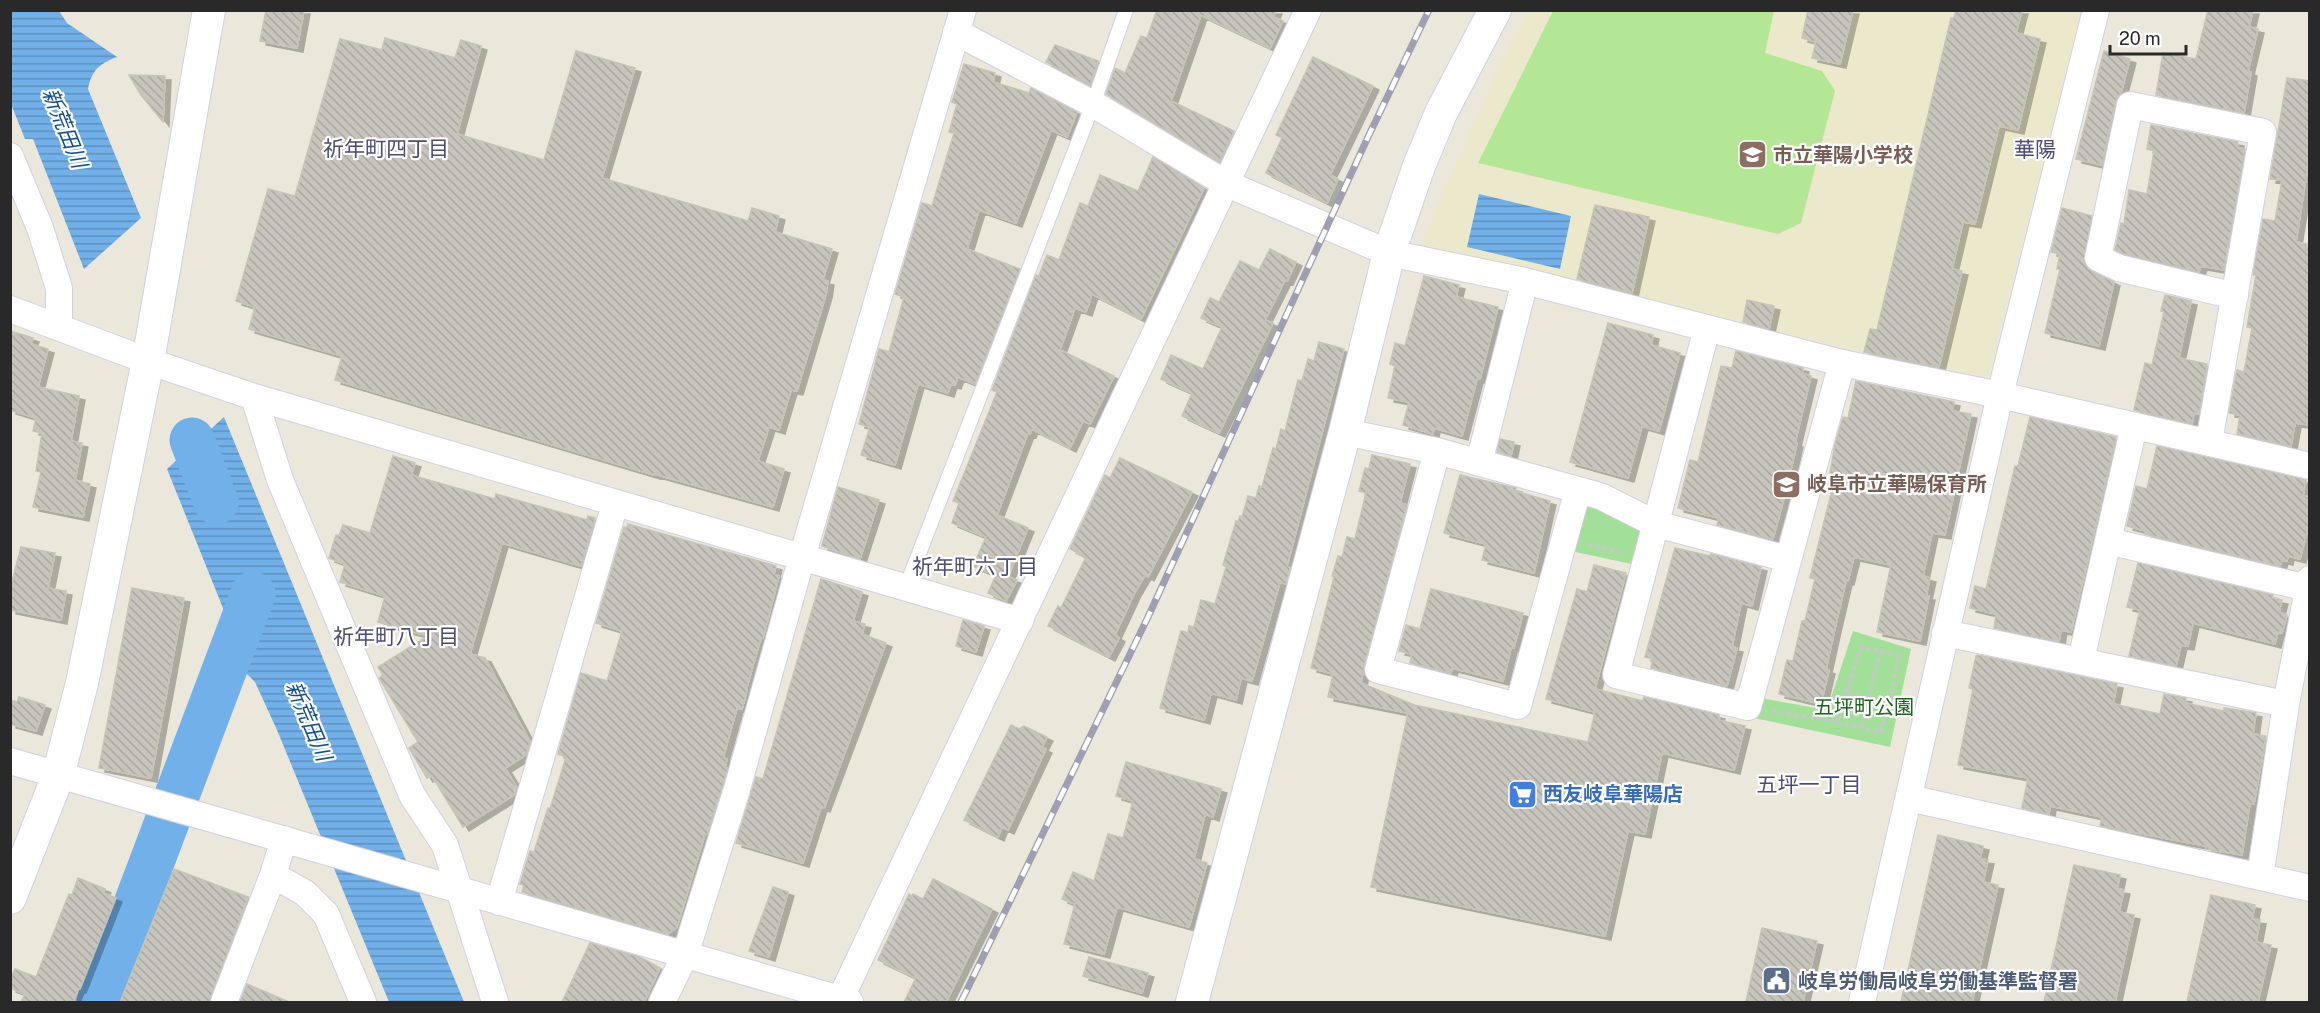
<svg xmlns="http://www.w3.org/2000/svg" width="2320" height="1013" viewBox="0 0 2320 1013" font-family="'Public Sans','Noto Sans JP',sans-serif">
<style>
.education{fill:#ece8cb}
.park{fill:#a2e099}
.pitch{fill:#b3e795}
.water{fill:url(#water-rules)}
.lines{fill:none;stroke-linecap:round;stroke-linejoin:round}
.river{stroke:#72b0e9;stroke-width:45}
.building{fill:url(#building-back-hatch);stroke:#c6c4b5;stroke-width:1.5;filter:url(#shadow)}
.service-casing{stroke:#d1d1e1;stroke-width:16}
.minor-casing{stroke:#d1d1e1;stroke-width:28}
.tertiary-casing{stroke:#d1d1e1;stroke-width:34}
.path{stroke:#c7c7c7;stroke-width:4;stroke-dasharray:4.5 3;stroke-linecap:butt}
.service{stroke:#fff;stroke-width:14}
.minor{stroke:#fff;stroke-width:26}
.tertiary{stroke:#fff;stroke-width:32}
.rail-casing{stroke:#a09eb3;stroke-width:7}
.rail{stroke:#fff;stroke-width:4.5;stroke-dasharray:14;stroke-linecap:butt}
.labels{text-anchor:middle;dominant-baseline:central;stroke-width:4.5;stroke-linejoin:round;paint-order:stroke}
.education-label{font-size:20px;font-weight:bold;fill:#785e54;stroke:#fff;text-anchor:start}
.park-label{font-size:20px;fill:#1c631d;stroke:#fff}
.shop-label{font-size:20px;font-weight:bold;fill:#366cbe;stroke:#fff;text-anchor:start}
.service-label{font-size:20px;font-weight:bold;fill:#4e5e75;stroke:#fff;text-anchor:start}
.water-label{font-size:21px;font-style:italic;fill:#124b94;stroke:#fff}
.neighbourhood-label{font-size:21px;fill:#4d4b78;stroke:#fff}
</style>
<defs>
<pattern id="water-rules" width="6" height="5" patternUnits="userSpaceOnUse" patternTransform="scale(1.5)"><rect width="6" height="5" fill="#72b0e9"/><path d="M0 2.5h6" fill="none" stroke="#5e8fbd"/></pattern>
<pattern id="building-back-hatch" width="6" height="6" patternUnits="userSpaceOnUse" patternTransform="scale(1.5)"><rect width="6" height="6" fill="#c6c4bb"/><path d="M-1 5l2 2M0 0l6 6M5-1l2 2" fill="none" stroke="#aaa8a1"/></pattern>
<filter id="shadow"><feDropShadow dx="6" dy="4" stdDeviation="0" flood-color="#0004"/></filter>
</defs>
<rect width="100%" height="100%" fill="#ebe7db"/>
<!-- education -->
<path class="education" d="M 1528,11 L 2082,11 L 1987,378 L 1425,255 L 1420,245 L 1499,66 Z"/>
<!-- park -->
<path class="park" d="M 1584,502 L 1646,531 L 1636,565 L 1571,551 Z
M 1853,631 L 1911,649 L 1890,747 L 1754,718 L 1760,698 L 1827,710 Z"/>
<!-- pitch -->
<path class="pitch" d="M 1553,11 L 1774,11 L 1765,53 L 1822,71 L 1835,91 L 1801,223 L 1778,234 L 1478,163 Z"/>
<!-- water -->
<path class="water" d="M 10,11 L 59,11 L 67,23 L 117,57 C 99,64 92,70 88,89 L 141,218 L 84,269 L 33,139 L 25,139 L 11,104 Z
M 1479,194 L 1571,216 L 1560,269 L 1467,247 Z
M 224,417 L 464,1002 L 389,1002 L 277,730 L 255,682 L 244,671 L 225,637 L 227,618 L 167,469 Z"/>
<g class="lines">
<!-- river -->
<path class="river" d="M 192,440 L 216,502
M 99,1002 L 253,594"/>
</g>
<!-- building -->
<path class="building" d="M 266,10 L 304,10 L 297,48 L 260,41 Z
M 1157,10 L 1276,10 L 1273,17 L 1283,21 L 1270,48 L 1201,15 L 1171,101 L 1234,131 L 1219,162 L 1106,94 L 1115,68 L 1125,73 L 1141,36 L 1147,38 Z
M 1808,10 L 1853,10 L 1840,64 L 1812,58 L 1816,42 L 1802,38 Z
M 1956,10 L 2022,10 L 2016,33 L 2040,39 L 2018,130 L 1999,126 L 1975,224 L 1963,222 L 1952,269 L 1962,271 L 1939,367 L 1864,352 L 1870,329 L 1877,330 L 1951,18 L 1954,18 Z
M 2208,10 L 2253,10 L 2249,27 L 2258,29 L 2248,71 L 2251,72 L 2244,113 L 2156,95 L 2163,53 L 2196,59 Z
M 385,38 L 455,58 L 461,40 L 481,46 L 457,134 L 544,160 L 576,51 L 635,68 L 602,178 L 748,221 L 752,208 L 779,216 L 775,232 L 832,249 L 823,280 L 828,281 L 826,294 L 797,391 L 791,390 L 779,430 L 769,427 L 758,461 L 784,469 L 773,507 L 654,474 L 654,475 L 335,380 L 342,356 L 249,329 L 255,307 L 236,301 L 268,189 L 295,196 L 340,39 L 382,50 Z
M 1055,45 L 1098,61 L 1090,85 L 1046,62 Z
M 2104,51 L 2130,59 L 2121,93 L 2115,102 L 2102,165 L 2076,159 Z
M 1313,57 L 1373,86 L 1330,175 L 1338,179 L 1327,203 L 1266,173 L 1282,138 L 1276,135 Z
M 964,64 L 995,73 L 993,82 L 1029,93 L 1031,88 L 1077,112 L 1067,137 L 1051,130 L 1016,223 L 979,210 L 967,249 L 1020,269 L 975,384 L 958,377 L 955,385 L 951,384 L 948,393 L 918,384 L 895,465 L 861,455 L 870,427 L 859,424 L 879,349 L 889,352 L 904,297 L 895,294 L 922,203 L 932,206 L 944,166 L 954,133 L 949,132 L 957,104 L 952,102 Z
M 129,75 L 165,76 L 163,122 L 141,95 Z
M 2287,78 L 2310,81 L 2310,153 L 2296,242 L 2307,244 L 2306,251 L 2310,252 L 2310,425 L 2295,423 L 2291,446 L 2237,434 L 2240,415 L 2229,413 L 2237,370 L 2244,372 L 2252,328 L 2247,327 L 2256,275 L 2253,275 L 2263,219 L 2275,221 L 2282,180 L 2270,179 Z
M 2151,125 L 2238,142 L 2237,148 L 2245,149 L 2224,270 L 2201,266 L 2199,272 L 2124,254 L 2115,250 L 2121,223 L 2124,224 L 2129,190 L 2147,194 L 2154,151 L 2147,149 Z
M 1153,157 L 1204,188 L 1141,319 L 1092,294 L 1086,312 L 1075,308 L 1060,350 L 1114,376 L 1090,424 L 1083,421 L 1070,448 L 1032,429 L 1030,434 L 1028,433 L 997,515 L 1028,528 L 1008,577 L 1017,580 L 1006,601 L 988,593 L 996,575 L 973,566 L 986,537 L 952,523 L 959,503 L 953,501 L 997,392 L 992,390 L 1036,275 L 1039,276 L 1047,255 L 1059,260 L 1080,203 L 1088,206 L 1100,175 L 1138,191 Z
M 1595,205 L 1649,217 L 1632,293 L 1577,279 Z
M 2062,208 L 2092,216 L 2084,262 L 2091,271 L 2114,282 L 2099,346 L 2045,333 L 2060,269 L 2057,269 L 2060,254 L 2051,252 Z
M 1270,249 L 1296,262 L 1287,281 L 1285,280 L 1265,320 L 1273,323 L 1219,433 L 1182,416 L 1192,393 L 1161,379 L 1171,355 L 1203,369 L 1222,327 L 1201,318 L 1210,298 L 1219,302 L 1240,261 L 1259,270 Z
M 1424,276 L 1459,285 L 1456,297 L 1498,307 L 1480,379 L 1477,379 L 1462,436 L 1434,428 L 1433,434 L 1403,425 L 1409,402 L 1388,398 L 1395,366 L 1390,364 L 1395,343 L 1405,346 Z
M 2165,295 L 2191,301 L 2179,358 L 2207,364 L 2199,414 L 2194,413 L 2192,424 L 2134,410 L 2145,363 L 2152,365 L 2164,312 L 2161,311 Z
M 1747,300 L 1774,306 L 1769,329 L 1743,322 Z
M 1608,323 L 1653,335 L 1651,345 L 1680,353 L 1659,431 L 1642,426 L 1628,478 L 1570,462 Z
M 10,331 L 33,338 L 31,344 L 48,349 L 38,387 L 79,396 L 71,441 L 82,443 L 75,480 L 90,484 L 83,517 L 33,507 L 41,472 L 36,471 L 42,433 L 33,431 L 36,418 L 10,410 Z
M 1319,342 L 1344,349 L 1287,566 L 1290,568 L 1286,584 L 1280,582 L 1252,681 L 1241,678 L 1236,700 L 1211,693 L 1204,720 L 1160,708 L 1181,631 L 1188,633 L 1189,626 L 1194,627 L 1201,600 L 1215,604 L 1226,567 L 1223,565 L 1236,521 L 1238,522 L 1240,516 L 1242,517 L 1248,496 L 1256,498 L 1259,486 L 1262,487 L 1273,448 L 1276,449 L 1281,429 L 1285,431 L 1298,380 L 1302,381 L 1308,359 L 1314,361 Z
M 1736,351 L 1803,368 L 1802,373 L 1811,376 L 1795,443 L 1797,443 L 1788,483 L 1773,539 L 1717,525 L 1719,518 L 1678,508 L 1690,460 L 1698,462 L 1721,366 L 1732,368 Z
M 1856,381 L 1954,402 L 1952,411 L 1971,414 L 1945,535 L 1932,533 L 1923,576 L 1930,578 L 1926,596 L 1929,596 L 1920,641 L 1877,632 L 1891,565 L 1854,557 L 1848,581 L 1846,581 L 1835,628 L 1826,669 L 1829,670 L 1821,704 L 1779,694 L 1787,660 L 1793,661 L 1802,621 L 1805,621 L 1815,579 L 1810,578 L 1833,486 L 1828,485 L 1835,444 L 1843,417 L 1848,418 Z
M 2030,417 L 2116,437 L 2071,632 L 2061,630 L 2059,641 L 1994,628 L 1996,614 L 1970,608 L 1975,586 L 1986,589 L 2015,466 L 2018,466 Z
M 1500,439 L 1514,442 L 1511,456 L 1497,452 Z
M 2157,446 L 2306,480 L 2303,496 L 2310,497 L 2310,521 L 2300,559 L 2288,556 L 2287,561 L 2282,560 L 2280,566 L 2145,534 L 2146,531 L 2127,526 L 2136,486 L 2147,489 Z
M 1372,455 L 1410,464 L 1400,503 L 1407,505 L 1364,666 L 1361,683 L 1414,705 L 1588,742 L 1595,712 L 1546,699 L 1577,589 L 1587,592 L 1594,565 L 1626,573 L 1595,689 L 1643,701 L 1644,697 L 1719,715 L 1718,720 L 1745,726 L 1734,770 L 1662,753 L 1645,834 L 1628,831 L 1605,936 L 1371,887 L 1408,713 L 1328,697 L 1333,674 L 1311,668 L 1334,577 L 1332,576 L 1338,556 L 1342,557 L 1347,537 L 1355,539 L 1366,493 L 1359,491 L 1365,468 L 1369,469 Z
M 393,456 L 415,463 L 411,475 L 495,499 L 496,494 L 587,520 L 588,516 L 595,518 L 581,566 L 502,543 L 470,654 L 485,658 L 530,742 L 526,755 L 505,768 L 517,788 L 514,795 L 463,827 L 432,776 L 427,778 L 409,748 L 418,742 L 379,678 L 383,675 L 378,667 L 428,636 L 378,622 L 385,596 L 340,582 L 345,564 L 329,558 L 336,535 L 339,536 L 343,525 L 370,533 Z
M 1120,458 L 1192,492 L 1148,577 L 1145,575 L 1135,592 L 1115,635 L 1119,638 L 1109,657 L 1048,626 L 1058,606 L 1061,608 L 1086,557 L 1070,549 L 1105,475 L 1110,478 Z
M 1460,475 L 1516,488 L 1515,491 L 1550,501 L 1534,573 L 1482,560 L 1486,544 L 1444,533 Z
M 838,487 L 879,500 L 860,559 L 822,546 Z
M 628,524 L 776,566 L 774,574 L 779,576 L 763,638 L 761,638 L 746,690 L 747,690 L 742,709 L 737,708 L 723,758 L 727,759 L 725,767 L 727,768 L 723,785 L 707,834 L 705,834 L 677,927 L 668,934 L 522,892 L 524,885 L 520,884 L 530,851 L 534,852 L 548,808 L 550,809 L 566,757 L 558,754 L 581,673 L 607,681 L 622,631 L 596,623 L 624,527 L 627,528 Z
M 21,547 L 55,553 L 48,588 L 66,591 L 61,620 L 10,610 L 10,589 Z
M 1675,548 L 1710,556 L 1711,554 L 1761,567 L 1752,606 L 1741,603 L 1732,647 L 1737,648 L 1727,686 L 1651,668 L 1653,659 L 1645,657 Z
M 2138,563 L 2273,595 L 2272,598 L 2282,600 L 2279,612 L 2287,615 L 2282,633 L 2278,632 L 2275,644 L 2193,623 L 2188,646 L 2181,645 L 2176,666 L 2129,656 L 2140,610 L 2127,607 Z
M 821,579 L 862,592 L 853,621 L 865,624 L 862,634 L 886,643 L 824,808 L 821,807 L 803,863 L 736,843 L 756,777 L 763,779 Z
M 132,588 L 184,598 L 151,778 L 99,768 Z
M 1431,589 L 1523,613 L 1514,648 L 1511,648 L 1503,681 L 1452,668 L 1451,673 L 1410,663 L 1412,654 L 1399,651 L 1406,625 L 1420,629 Z
M 963,620 L 984,626 L 976,652 L 956,646 Z
M 1978,655 L 2117,684 L 2113,704 L 2160,714 L 2164,694 L 2186,698 L 2185,703 L 2224,711 L 2224,708 L 2256,713 L 2253,734 L 2266,736 L 2254,804 L 2250,803 L 2242,855 L 2206,849 L 2206,846 L 2100,826 L 2102,817 L 2050,806 L 2049,814 L 2022,808 L 2028,778 L 1958,765 L 1973,689 L 1969,688 L 1976,656 Z
M 19,697 L 45,705 L 36,731 L 10,724 L 10,700 L 17,702 Z
M 1011,725 L 1019,729 L 1024,726 L 1047,737 L 1042,747 L 1046,749 L 1008,830 L 1002,827 L 998,837 L 964,820 Z
M 1126,762 L 1221,789 L 1213,817 L 1205,814 L 1194,859 L 1207,863 L 1189,927 L 1117,907 L 1104,954 L 1064,944 L 1075,904 L 1062,899 L 1073,872 L 1094,881 L 1108,834 L 1123,838 L 1133,801 L 1116,796 Z
M 1938,835 L 1983,846 L 1980,859 L 1988,860 L 1983,882 L 1998,885 L 1972,1002 L 1901,1002 Z
M 2074,865 L 2120,875 L 2117,889 L 2124,890 L 2119,912 L 2134,915 L 2115,1002 L 2044,1002 Z
M 174,869 L 248,897 L 209,1002 L 120,1002 Z
M 78,878 L 105,889 L 103,893 L 116,898 L 80,989 L 78,989 L 73,1002 L 21,1002 L 25,994 L 10,988 L 10,980 L 15,969 L 36,977 L 69,894 L 72,895 Z
M 933,879 L 992,909 L 946,1002 L 904,1002 L 916,978 L 878,960 L 909,894 L 912,896 L 913,894 L 923,899 Z
M 773,887 L 788,892 L 769,957 L 749,951 Z
M 2211,895 L 2255,905 L 2252,919 L 2260,920 L 2256,942 L 2271,945 L 2258,1002 L 2187,1002 Z
M 1762,928 L 1817,941 L 1803,1002 L 1746,1002 Z
M 590,943 L 640,957 L 660,968 L 644,1002 L 562,1002 Z
M 1089,957 L 1148,973 L 1142,993 L 1083,976 Z
M 247,984 L 289,1002 L 240,1002 Z"/>
<g class="lines">
<defs>
<path id="service" d="M 906,587 L 1093,104 L 1126,10"/>
<path id="minor" d="M 956,32 L 1093,104 L 1225,183 L 1389,253 L 1525,281 L 1842,363 L 2000,395 L 2310,466
M 10,156 L 40,228 L 59,288 L 59,327
M 10,309 L 148,361 L 254,397 L 1020,621
M 1707,328 L 1616,675 L 1748,707 L 1842,363
M 254,397 L 280,480 L 412,795 L 445,845 L 495,1002
M 1345,432 L 1437,451 L 1600,496 L 1656,524 L 1788,559
M 2209,442 L 2263,132 L 2130,105 L 2098,258 L 2119,268 L 2235,296
M 1437,451 L 1378,670 L 1518,706 L 1578,490
M 1479,463 L 1525,281
M 2108,541 L 2308,588
M 1945,633 L 2286,704
M 2081,660 L 2134,426
M 10,761 L 850,1002
M 1909,798 L 2310,888
M 273,875 L 305,893 L 326,914 L 363,1002
M 2260,877 L 2286,704 L 2310,579
M 499,902 L 615,504
M 224,1002 L 273,875 L 284,839
M 662,1002 L 685,955 L 737,789 L 802,557 L 963,10
M 839,1002 L 1308,10
M 1862,1002 L 2000,395 L 2096,10"/>
<path id="tertiary" d="M 10,898 L 58,776 L 82,683 L 148,361 L 209,10
M 1192,1002 L 1345,432 L 1389,253 L 1419,166 L 1441,113 L 1495,10"/>
</defs>
<!-- service casing -->
<use href="#service" class="service-casing"/>
<!-- minor casing -->
<use href="#minor" class="minor-casing"/>
<!-- tertiary casing -->
<use href="#tertiary" class="tertiary-casing"/>
<!-- path -->
<path class="path" d="M 1588,544 L 1621,553
M 1772,711 L 1837,722 L 1861,647 L 1899,656 L 1889,703 L 1905,707
M 1837,722 L 1881,732 L 1889,703 L 1846,693
M 1861,727 L 1880,652"/>
<!-- service -->
<use href="#service" class="service"/>
<!-- minor -->
<use href="#minor" class="minor"/>
<!-- tertiary -->
<use href="#tertiary" class="tertiary"/>
<defs>
<path id="rail" d="M 961,1002 L 1148,617 L 1368,137 L 1429,10"/>
</defs>
<!-- rail casing -->
<use href="#rail" class="rail-casing"/>
<!-- rail -->
<use href="#rail" class="rail"/>
</g>
<!-- icons -->
<defs>
<symbol id="school-square" viewBox="-11 -11 22 22"><rect x="-9" y="-9" width="18" height="18" rx="4" fill="#8d6e63" stroke="#fff"/><path d="M0-5L7-2L0 1L-7-2ZM-4 1L0 2.5L4 1V4Q0 6-4 4Z" fill="#fff"/></symbol>
<symbol id="supermarket-square" viewBox="-11 -11 22 22"><rect x="-9" y="-9" width="18" height="18" rx="4" fill="#3f7fe0" stroke="#fff"/><path d="M-6-5.5h2.5l.6 2H6L4.5 2H-2.5L-4.4-4H-6ZM-1.5 3.2a1.3 1.3 0 1 0 .1 0ZM3 3.2a1.3 1.3 0 1 0 .1 0Z" fill="#fff"/></symbol>
<symbol id="civic-square" viewBox="-11 -11 22 22"><rect x="-9" y="-9" width="18" height="18" rx="4" fill="#5c6f8a" stroke="#fff"/><path d="M-.6-6.5H3V-4.5H.6V-3L4-1V1h2V6H-6V1h2V-1L-.6-3ZM-1.2 2.5V6h2.4V2.5Z" fill="#fff"/></symbol>
</defs>
<g fill-rule="evenodd">
<use href="#school-square" x="1736" y="138" width="33" height="33"/>
<use href="#school-square" x="1770" y="468" width="33" height="33"/>
<use href="#supermarket-square" x="1506" y="778" width="33" height="33"/>
<use href="#civic-square" x="1760" y="964" width="33" height="33"/>
</g>
<g class="labels">
<!-- education labels -->
<g class="education-label">
<text x="1773" y="155">市立華陽小学校</text>
<text x="1807" y="484">岐阜市立華陽保育所</text>
</g>
<!-- park labels -->
<g class="park-label">
<text x="1864" y="707">五坪町公園</text>
</g>
<!-- shop labels -->
<g class="shop-label">
<text x="1543" y="794">西友岐阜華陽店</text>
</g>
<!-- service labels -->
<g class="service-label">
<text x="1798" y="981">岐阜労働局岐阜労働基準監督署</text>
</g>
<!-- water labels -->
<g class="water-label">
<text transform="translate(65 128) rotate(68)">新荒田川</text>
<text transform="translate(309 721) rotate(67)">新荒田川</text>
</g>
<!-- neighbourhood labels -->
<g class="neighbourhood-label">
<text x="386" y="148">祈年町四丁目</text>
<text x="2035" y="149">華陽</text>
<text x="975" y="566">祈年町六丁目</text>
<text x="396" y="636">祈年町八丁目</text>
<text x="1809" y="784">五坪一丁目</text>
</g>
</g>
<!-- border -->
<rect width="2320" height="1013" fill="none" stroke="#292929" stroke-width="24"/>
<!-- scale -->
<path d="M2110 45v9h76v-9" fill="none" stroke="#292929" stroke-width="3"/>
<text x="2119" y="45" font-size="18" fill="#292929" stroke="#ffffff" stroke-width="4.5" paint-order="stroke">20 m</text>
</svg>
